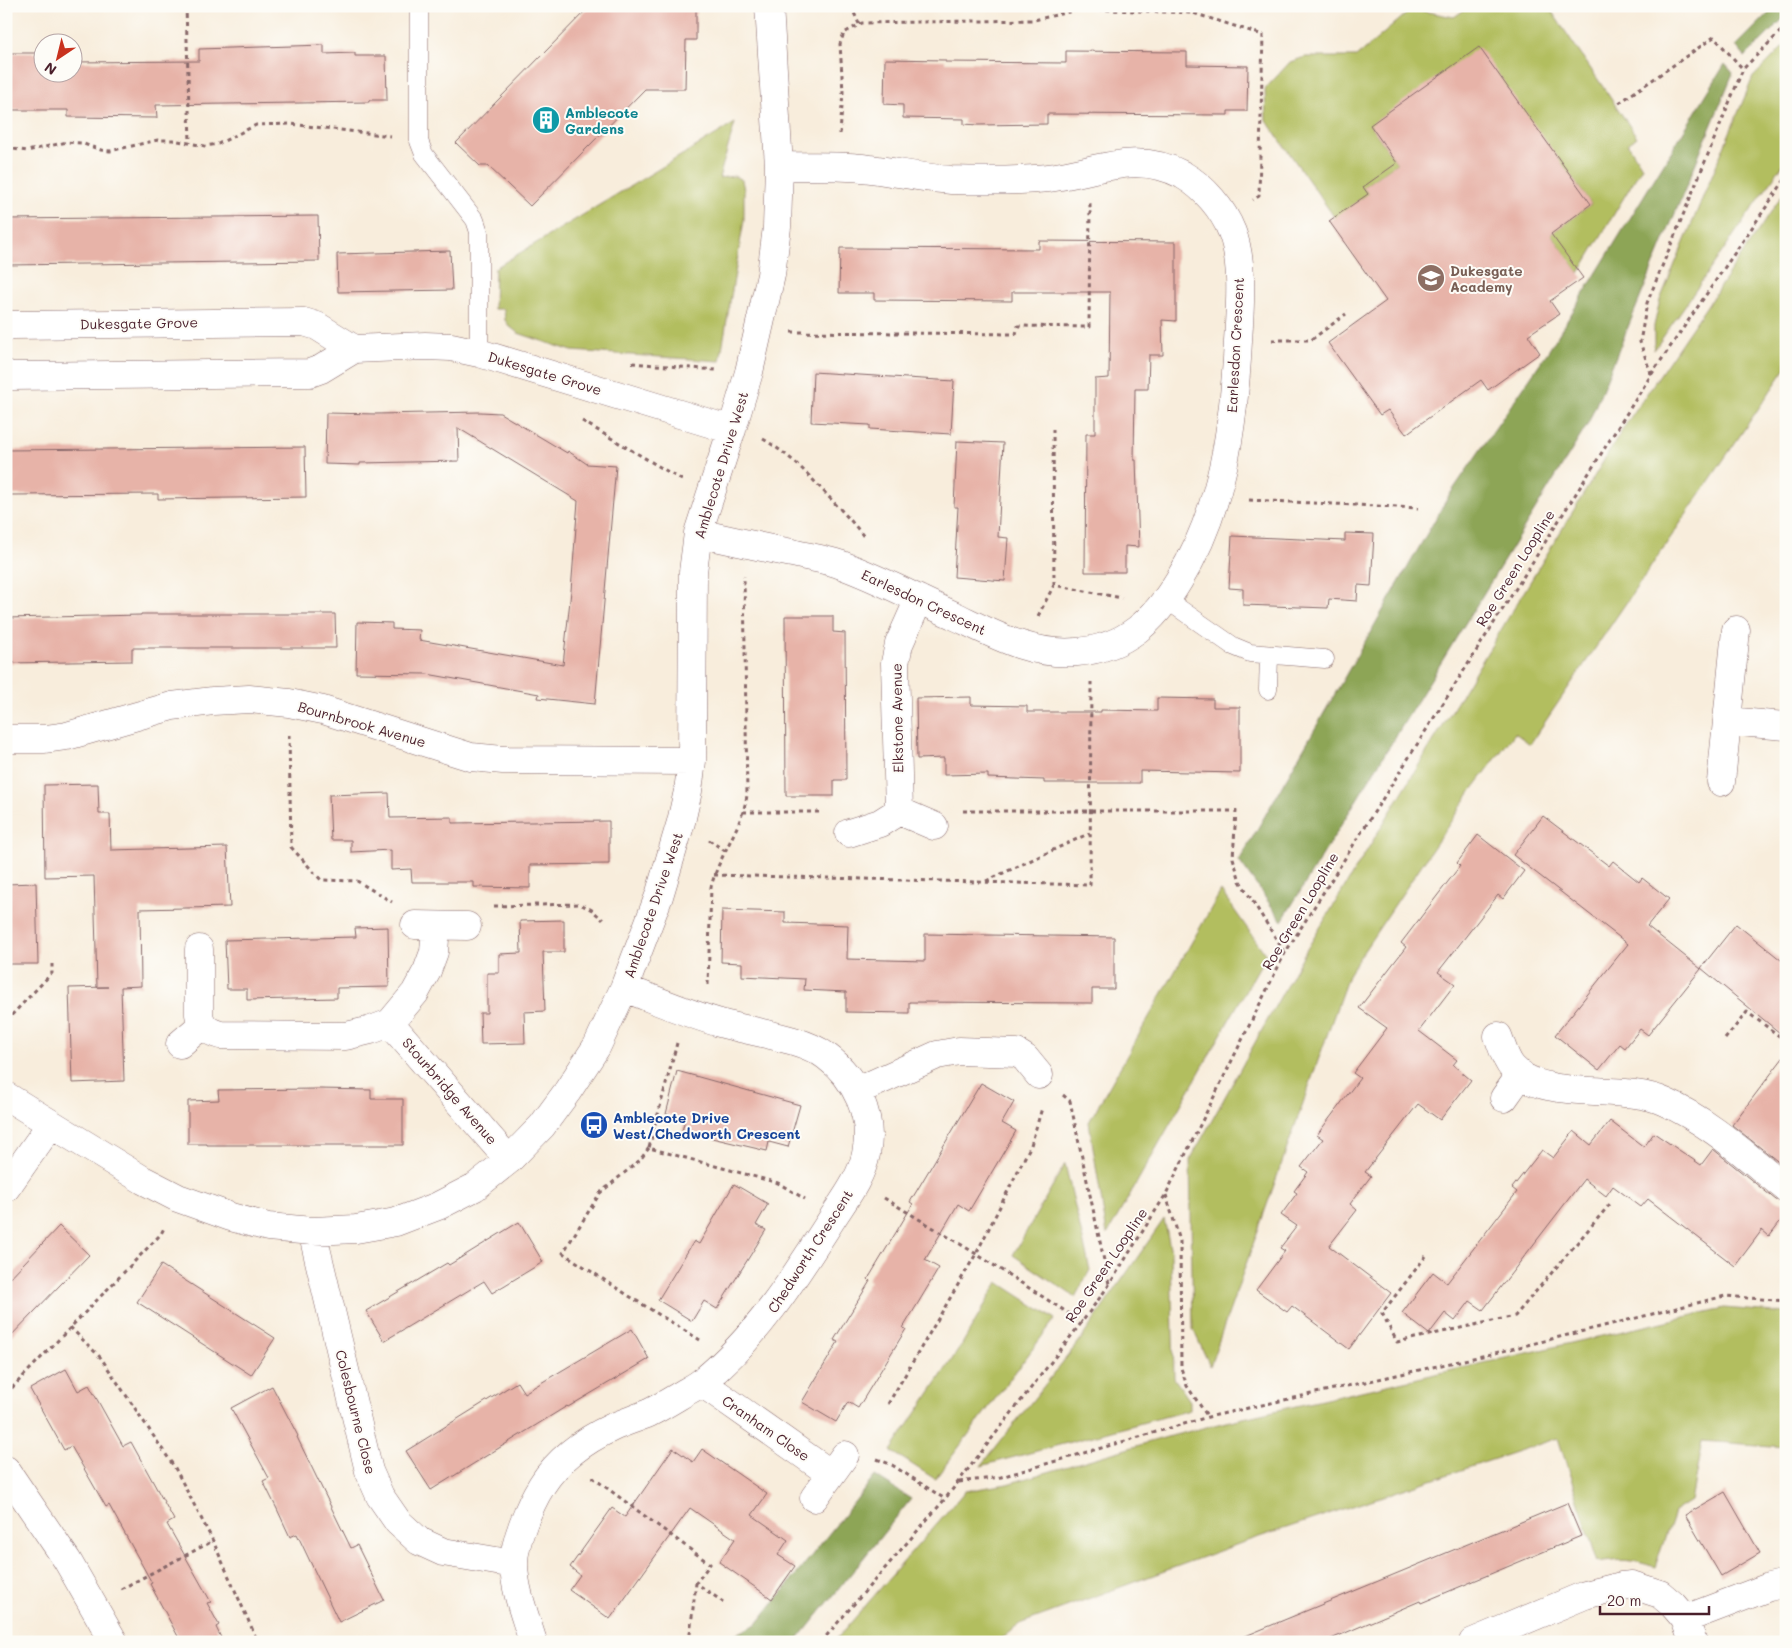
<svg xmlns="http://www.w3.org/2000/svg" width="1792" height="1648" viewBox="0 0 1792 1648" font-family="Mali,sans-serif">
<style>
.green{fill:#b2be5f;stroke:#7e6e45}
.forest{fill:#8da556;stroke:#6c6240}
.building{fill:#e7b3a8}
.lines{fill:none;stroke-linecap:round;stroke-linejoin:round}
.lane-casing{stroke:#876769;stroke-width:19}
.street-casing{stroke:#876769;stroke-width:29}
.path{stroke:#876769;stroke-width:3;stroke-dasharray:4 4;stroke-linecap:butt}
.lane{stroke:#fff;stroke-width:18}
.street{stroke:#fff;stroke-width:28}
.labels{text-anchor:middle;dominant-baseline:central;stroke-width:4;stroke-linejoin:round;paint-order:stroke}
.culture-label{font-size:14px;font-weight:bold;fill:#0d838f;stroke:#fdfcf7;text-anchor:start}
.education-label{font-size:14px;font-weight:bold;fill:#785e54;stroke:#fdfcf7;text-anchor:start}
.street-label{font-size:14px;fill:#4a1f2b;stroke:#fdfcf7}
.transit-label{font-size:14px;font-weight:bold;fill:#164399;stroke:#fdfcf7;text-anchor:start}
</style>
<rect width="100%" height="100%" fill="#fdfcf7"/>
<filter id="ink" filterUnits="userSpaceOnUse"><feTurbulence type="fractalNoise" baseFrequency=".02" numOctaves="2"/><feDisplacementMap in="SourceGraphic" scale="10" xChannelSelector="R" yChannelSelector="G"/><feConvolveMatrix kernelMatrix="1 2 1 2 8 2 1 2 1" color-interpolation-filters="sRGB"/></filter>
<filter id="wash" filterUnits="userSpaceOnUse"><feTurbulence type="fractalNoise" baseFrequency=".0096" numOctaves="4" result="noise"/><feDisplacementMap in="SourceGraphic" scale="20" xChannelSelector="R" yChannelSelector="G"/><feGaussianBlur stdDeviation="1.12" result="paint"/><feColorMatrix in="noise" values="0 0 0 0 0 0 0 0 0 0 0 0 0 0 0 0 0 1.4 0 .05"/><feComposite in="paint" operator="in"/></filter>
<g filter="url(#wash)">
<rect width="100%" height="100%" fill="#f8eddc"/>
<!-- green -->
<path class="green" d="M 1470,6 L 1548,6 L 1637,137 L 1628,144 L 1642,167 L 1579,273 L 1551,234 L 1591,204 L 1552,150 L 1370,125 L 1397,163 L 1363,187 L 1368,194 L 1335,218 L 1266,120 L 1265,89 L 1290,62 L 1305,57 L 1356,57 L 1412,9 L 1454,17 Z
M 1786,44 L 1786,160 L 1654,350 L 1654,326 L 1660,300 L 1753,77 Z
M 735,123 L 719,178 L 734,176 L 742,180 L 744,190 L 744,220 L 720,361 L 572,351 L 518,333 L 509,326 L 505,320 L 504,309 L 494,309 L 495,268 Z
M 1786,190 L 1786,368 L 1530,744 L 1515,733 L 1472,790 L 1349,973 L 1210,1366 L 1193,1329 L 1190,1160 L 1304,954 L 1626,424 Z
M 1221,891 L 1266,955 L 1107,1235 L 1089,1122 Z
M 1065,1164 L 1090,1270 L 1075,1297 L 1013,1255 Z
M 1164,1219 L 1171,1252 L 1174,1378 L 1190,1401 L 1190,1410 L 981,1466 L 1081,1339 Z
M 998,1282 L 1055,1319 L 935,1479 L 891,1451 L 961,1346 Z
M 1724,1308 L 1786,1313 L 1786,1447 L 1702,1441 L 1691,1501 L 1674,1512 L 1655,1567 C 1631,1559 1622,1559 1598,1563 L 1558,1438 L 1244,1542 L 1022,1623 L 996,1642 L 834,1642 L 965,1491 L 1007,1484 L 1167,1437 L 1226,1422 Z"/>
<!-- forest -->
<path class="forest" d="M 1776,6 L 1786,6 L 1786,16 L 1745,57 L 1736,46 Z
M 1725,64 L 1733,73 L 1588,424 L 1282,921 L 1239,861 L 1448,497 L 1549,350 Z
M 875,1476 L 911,1499 L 796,1642 L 718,1642 L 757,1624 Z"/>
<g id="blocks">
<!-- building -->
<path class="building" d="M 590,6 L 696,6 L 696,40 L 686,40 L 685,89 L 645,89 L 530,206 L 488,166 L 480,166 L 456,143 Z
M 324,45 L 324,54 L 355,53 L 355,56 L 386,56 L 387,100 L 369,100 L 369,102 L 156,105 L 157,118 L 68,117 L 68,110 L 6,110 L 6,53 L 42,53 L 42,72 L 72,72 L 72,62 L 199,61 L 199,49 Z
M 1479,47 L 1591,204 L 1551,234 L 1583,278 L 1550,301 L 1559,314 L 1528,335 L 1540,353 L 1488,390 L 1481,380 L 1406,434 L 1388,410 L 1380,415 L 1328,343 L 1386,301 L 1329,221 L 1368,194 L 1363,187 L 1397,163 L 1370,125 Z
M 1066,51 L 1187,52 L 1187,65 L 1248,66 L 1247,111 L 1228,111 L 1228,115 L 1047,114 L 1047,124 L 978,125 L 964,124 L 964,119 L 903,118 L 903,105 L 884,104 L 885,59 L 945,60 L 945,62 L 1066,63 Z
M 318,216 L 319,261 L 6,265 L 6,219 Z
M 1039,241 L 1176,242 L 1176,321 L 1162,320 L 1163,355 L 1149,355 L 1148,389 L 1135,389 L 1134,460 L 1136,460 L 1139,547 L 1125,546 L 1125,572 L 1085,572 L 1086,434 L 1095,434 L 1095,379 L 1109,378 L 1110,292 L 1012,292 L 1012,301 L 874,300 L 874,293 L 839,293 L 840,248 L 1039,249 Z
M 450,251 L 452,290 L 338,292 L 337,254 Z
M 813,372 L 954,381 L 951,434 L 870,429 L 870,425 L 811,422 Z
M 480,412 L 500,413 L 567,453 L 568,451 L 587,464 L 616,466 L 595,704 L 538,698 L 539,694 L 427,674 L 356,673 L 357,622 L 392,623 L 392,629 L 420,630 L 419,640 L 563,665 L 571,591 L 578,501 L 458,428 L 459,461 L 360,463 L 360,465 L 325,464 L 326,413 L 376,414 Z
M 957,441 L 1003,443 L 998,537 L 1008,538 L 1005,581 L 954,577 L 958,507 L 954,507 Z
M 305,447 L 306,497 L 158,499 L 158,494 L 9,495 L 8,450 Z
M 1345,533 L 1374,534 L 1371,586 L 1358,585 L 1357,601 L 1329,599 L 1328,608 L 1243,605 L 1243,589 L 1229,588 L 1232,536 L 1345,541 Z
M 141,614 L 335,614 L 336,648 L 132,648 L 132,661 L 6,663 L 6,618 L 141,615 Z
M 785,616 L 833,616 L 833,632 L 845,633 L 846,780 L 834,780 L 834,796 L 786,796 Z
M 971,697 L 971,705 L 1027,706 L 1027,712 L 1101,712 L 1101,710 L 1157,711 L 1157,698 L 1213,699 L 1213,707 L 1240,707 L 1240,773 L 1140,771 L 1140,783 L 1044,783 L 1044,780 L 988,778 L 988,774 L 944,775 L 944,758 L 917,759 L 916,698 Z
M 98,784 L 99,814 L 110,814 L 111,850 L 227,847 L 230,907 L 140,909 L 141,986 L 121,987 L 124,1081 L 72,1083 L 69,988 L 108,987 L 97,987 L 94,876 L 45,877 L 44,785 Z
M 389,793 L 390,818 L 452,817 L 452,823 L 609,821 L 609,864 L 530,865 L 530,888 L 474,887 L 474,882 L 412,882 L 411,869 L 391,870 L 391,850 L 351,852 L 351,840 L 331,840 L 329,795 Z
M 1543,816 L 1609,866 L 1613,861 L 1639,882 L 1642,878 L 1669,899 L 1647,926 L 1701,969 L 1648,1035 L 1640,1029 L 1625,1048 L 1620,1044 L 1599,1070 L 1555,1035 L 1628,944 L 1513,855 Z
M 1478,835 L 1524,871 L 1503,899 L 1498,895 L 1438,972 L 1455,984 L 1419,1031 L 1457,1060 L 1453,1065 L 1471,1080 L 1440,1120 L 1418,1104 L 1365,1172 L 1371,1176 L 1350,1204 L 1357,1210 L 1329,1246 L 1391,1293 L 1349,1349 L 1292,1306 L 1287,1312 L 1256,1290 L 1285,1251 L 1280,1248 L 1297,1226 L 1281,1215 L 1297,1193 L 1294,1191 L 1308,1172 L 1301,1167 L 1323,1139 L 1317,1135 L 1360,1078 L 1353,1073 L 1387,1028 L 1359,1008 L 1406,947 L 1401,943 L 1460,866 L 1457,863 Z
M 36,883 L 38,964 L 6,964 L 6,884 Z
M 722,910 L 785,912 L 785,923 L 848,925 L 847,959 L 925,961 L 925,934 L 1114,937 L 1114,989 L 1092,989 L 1092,1003 L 909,1002 L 909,1013 L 846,1012 L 846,992 L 804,990 L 805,979 L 742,976 L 742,963 L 721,962 Z
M 564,920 L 564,952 L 543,952 L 545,1011 L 524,1012 L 525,1043 L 481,1044 L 480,1013 L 487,1013 L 487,973 L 499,973 L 499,954 L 521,953 L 520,921 Z
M 1736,924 L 1786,964 L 1786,1038 L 1701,968 Z
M 388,927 L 389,987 L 337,988 L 337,998 L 247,1000 L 247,989 L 227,989 L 225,940 L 356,937 L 355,928 Z
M 1786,1054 L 1786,1168 L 1732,1125 Z
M 677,1071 L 800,1105 L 788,1147 L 769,1142 L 767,1151 L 682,1131 L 685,1119 L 666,1114 Z
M 981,1083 L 1014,1102 L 1002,1123 L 1016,1131 L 969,1211 L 958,1204 L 925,1260 L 939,1268 L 903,1328 L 906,1329 L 858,1408 L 848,1402 L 836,1422 L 802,1402 L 838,1342 L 834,1340 L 870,1281 L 868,1279 L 913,1204 L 910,1202 Z
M 319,1089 L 371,1090 L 371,1099 L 403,1099 L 403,1145 L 207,1145 L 207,1144 L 188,1144 L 188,1101 L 219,1100 L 218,1090 Z
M 1610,1121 L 1644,1147 L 1654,1133 L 1701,1165 L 1713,1149 L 1776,1200 L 1786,1203 L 1786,1214 L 1769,1236 L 1762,1230 L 1735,1266 L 1648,1199 L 1641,1207 L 1613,1186 L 1606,1196 L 1584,1179 L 1483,1310 L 1470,1301 L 1455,1321 L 1445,1313 L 1429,1334 L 1402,1313 L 1433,1272 L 1447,1283 L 1517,1192 L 1512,1188 L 1542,1150 L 1553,1158 L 1574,1131 L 1591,1145 Z
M 734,1184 L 768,1204 L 756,1225 L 766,1230 L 717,1309 L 704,1301 L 692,1321 L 658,1300 L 694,1241 L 699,1244 Z
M 519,1222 L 543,1262 L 492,1293 L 484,1281 L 384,1341 L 366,1311 L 447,1263 L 449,1265 Z
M 59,1226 L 89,1255 L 6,1341 L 6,1282 Z
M 161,1265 L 275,1338 L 251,1375 L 137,1302 Z
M 632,1329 L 649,1359 L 568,1407 L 567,1406 L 431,1490 L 406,1451 L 517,1382 L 524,1393 Z
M 66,1369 L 78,1391 L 89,1385 L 123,1446 L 131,1442 L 174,1520 L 167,1524 L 211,1602 L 207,1603 L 219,1625 L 216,1627 L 223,1642 L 181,1642 L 150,1584 L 152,1583 L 109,1505 L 106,1507 L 71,1446 L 64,1450 L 30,1389 Z
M 272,1386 L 298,1436 L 297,1437 L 351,1548 L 357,1545 L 384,1600 L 339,1622 L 297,1534 L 290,1537 L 277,1509 L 263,1481 L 269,1478 L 231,1408 Z
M 673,1448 L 693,1462 L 702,1449 L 767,1494 L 752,1515 L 788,1540 L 778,1555 L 795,1566 L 772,1599 L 719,1562 L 735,1539 L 690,1508 L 610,1619 L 569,1590 L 580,1575 L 570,1567 L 612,1508 L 625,1517 Z
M 1725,1492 L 1760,1553 L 1721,1576 L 1685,1515 Z
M 1567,1503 L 1581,1536 L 1421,1603 L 1420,1601 L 1324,1642 L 1231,1642 Z"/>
</g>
</g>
<g filter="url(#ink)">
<use href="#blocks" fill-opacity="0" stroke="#876769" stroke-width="1"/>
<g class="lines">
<defs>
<path id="lane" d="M 419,6 L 419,141 L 424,154 L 475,220 L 479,232 L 479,353
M 1167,600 L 1233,646 L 1250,653 L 1325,659
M 1268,690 L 1269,655"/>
<path id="street" d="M 6,327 L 12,325 L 304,322 L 317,326 L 354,349 L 425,346 L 451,347 L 479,353 L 732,430
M 6,374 L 11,376 L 310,373 L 321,369 L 354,349
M 698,533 C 729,540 761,547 792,553 C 808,557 824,559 839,564 C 878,578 915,598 953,615 C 993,634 1031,656 1077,652 C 1126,648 1155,620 1179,580 C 1223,509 1234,424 1238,341 C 1240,308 1244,263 1232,232 C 1223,209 1204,187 1183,175 C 1136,150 1097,172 1048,178 C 1017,181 983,181 951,180 C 922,178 892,171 862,168 C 835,165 807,167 779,166
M 1727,721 L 1786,726
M 6,739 L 45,739 L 67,736 L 172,706 L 213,701 L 249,699 L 289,703 L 323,710 L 471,757 L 503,760 L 692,761
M 1721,782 L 1736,630
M 899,811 L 895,663 L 899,644 L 919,599
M 849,833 L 880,823 L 899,811 L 934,826
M 415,925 L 467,926
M 199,949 L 199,1014 C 201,1027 207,1031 220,1035 L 346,1036 L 371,1030 L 390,1023 L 415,993 L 427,971 L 434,952 L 436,926
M 390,1023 L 509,1160
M 1498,1036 C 1502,1046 1505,1059 1512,1067 C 1543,1103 1622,1082 1665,1102 C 1710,1122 1747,1157 1786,1188
M 180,1044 L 202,1025
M 857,1091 L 937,1055 L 959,1051 L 1017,1053 L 1025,1058 L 1039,1075
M 6,1096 L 143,1180 L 178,1198 L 231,1217 L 268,1227 L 312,1231 L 356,1229 L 396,1222 L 438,1206 L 475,1187 L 509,1160 L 542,1126 L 567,1092 L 597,1046 L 624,988 L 659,896 L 681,822 L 688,791 L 692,761 L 693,572 L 698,533 L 733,426 L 749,372 L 771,275 L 777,227 L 779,166 L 769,6
M 1504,1098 L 1521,1074
M 6,1188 L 51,1124
M 312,1231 L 369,1471 L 380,1496 L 398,1522 L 419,1541 L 443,1552 L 514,1564
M 702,1383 L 831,1474
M 6,1470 L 67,1560 L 114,1642
M 814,1498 L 845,1455
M 1685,1619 L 1769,1587 L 1786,1583
M 533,1642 C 526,1618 515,1592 514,1566 C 513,1543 530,1504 542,1485 C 559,1458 585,1440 613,1427 C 625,1422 637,1418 649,1413 C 659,1408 669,1402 679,1396 C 687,1391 696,1387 703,1381 C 757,1337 793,1280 830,1222 C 843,1201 861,1179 866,1154 C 874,1117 856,1078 826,1056 C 802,1038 751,1032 720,1023 C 688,1014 656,1000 624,988
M 1473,1642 L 1585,1595 L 1621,1586 L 1632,1585 L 1660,1594 L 1673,1605 L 1685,1619 L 1693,1642"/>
</defs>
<!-- lane casing -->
<use href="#lane" class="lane-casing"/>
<!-- street casing -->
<use href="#street" class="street-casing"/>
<!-- path -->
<path class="path" d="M 186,6 L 190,143
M 383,6 L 391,11
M 851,6 L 859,24
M 1619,103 L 1714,37 L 1743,69
M 840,134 L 843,92 L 840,44 L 844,33 L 862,23 L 1034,20 L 1082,9 L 1193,13 L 1263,35 L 1259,196 L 1253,200
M 6,148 L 27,151 L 67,142 L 81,143 L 101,150 L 110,151 L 158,140 L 173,140 L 205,146 L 218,144 L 256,125 L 290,124 L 391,136
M 791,332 L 1016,334 L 1018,326 L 1089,327 L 1090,203
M 1272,340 L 1311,340 L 1346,314
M 632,363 L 716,370
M 1651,374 L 1640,342 L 1647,303 L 1743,69 L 1786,26
M 582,421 L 682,480
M 1053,429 L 1054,585
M 763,439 C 789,454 808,474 828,496 C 840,509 853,522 864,537
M 1249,500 L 1418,508
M 1038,616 L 1054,585 L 1122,598
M 289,735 L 291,847 L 321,880 L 357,881 L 392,902
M 963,811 L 1236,811 L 1233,858 L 1240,881 L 1285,953
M 743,812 L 823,812
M 709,840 L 725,851
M 714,875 L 1090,885 L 1091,682
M 986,881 L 1090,833
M 494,906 L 580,904 L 592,910 L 603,920
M 708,985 L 711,887 C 719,855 742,828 747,795 L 744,576
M 6,1021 L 52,973 L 52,964
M 1725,1039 L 1747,1012 L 1786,1041
M 677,1043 L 649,1148 L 778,1183 L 805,1199
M 1063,1095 L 1070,1101 L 1109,1284
M 649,1148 L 640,1160 L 600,1193 L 563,1253 L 629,1296 L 700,1340
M 1166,1195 L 1180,1241 L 1181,1368 L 1187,1386 L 1208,1417
M 884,1198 L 970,1250 L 1082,1322
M 1426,1256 L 1382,1313 L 1397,1342 L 1515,1316 L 1610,1204
M 70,1327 L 101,1358 L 175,1468 L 213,1541 L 258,1642
M 6,1394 L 161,1234 L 164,1228
M 888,1404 L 976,1254 L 1031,1145 L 1042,1108
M 877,1459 L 892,1465 L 945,1499
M 592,1477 L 710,1564 L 696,1583 L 723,1602
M 959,1482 L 1001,1477 L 1208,1417 L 1491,1354 L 1725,1296 L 1786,1301
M 121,1589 L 213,1541
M 689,1642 L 696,1583
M 821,1642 L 945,1499 L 1082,1322 L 1109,1285 L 1166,1194 L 1285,953 L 1651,375 L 1786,178"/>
<!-- lane -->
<use href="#lane" class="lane"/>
<!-- street -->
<use href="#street" class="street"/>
</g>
</g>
<!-- icons -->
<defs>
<symbol id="building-disc" viewBox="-11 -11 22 22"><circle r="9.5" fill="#0f9aa8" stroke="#fdfcf7"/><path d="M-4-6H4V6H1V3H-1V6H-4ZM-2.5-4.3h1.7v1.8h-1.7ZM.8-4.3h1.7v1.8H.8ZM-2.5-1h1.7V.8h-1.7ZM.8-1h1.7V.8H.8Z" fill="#fff"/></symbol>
<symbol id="school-disc" viewBox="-11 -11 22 22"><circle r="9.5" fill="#8d6e63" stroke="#fdfcf7"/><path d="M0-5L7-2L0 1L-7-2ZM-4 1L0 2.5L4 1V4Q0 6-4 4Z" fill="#fff"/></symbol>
<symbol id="bus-disc" viewBox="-11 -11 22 22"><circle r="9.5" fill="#1a4fb4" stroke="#fdfcf7"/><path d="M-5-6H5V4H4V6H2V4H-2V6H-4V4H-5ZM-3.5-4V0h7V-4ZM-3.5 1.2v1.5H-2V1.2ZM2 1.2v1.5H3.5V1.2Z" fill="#fff"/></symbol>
</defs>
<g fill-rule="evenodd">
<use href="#building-disc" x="530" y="104" width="32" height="32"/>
<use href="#school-disc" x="1415" y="262" width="32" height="32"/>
<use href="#bus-disc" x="578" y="1109" width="32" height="32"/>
</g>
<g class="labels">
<!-- culture labels -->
<g class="culture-label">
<text x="565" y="112">Amblecote<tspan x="565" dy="16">Gardens</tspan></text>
</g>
<!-- education labels -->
<g class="education-label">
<text x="1450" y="270">Dukesgate<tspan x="1450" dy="16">Academy</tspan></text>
</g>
<!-- street labels -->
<g class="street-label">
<text transform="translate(139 323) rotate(-1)">Dukesgate Grove</text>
<text transform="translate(1235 345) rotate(-87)">Earlesdon Crescent</text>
<text transform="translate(545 373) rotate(17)">Dukesgate Grove</text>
<text transform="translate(721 465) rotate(-73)">Amblecote Drive West</text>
<text transform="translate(1515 568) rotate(-58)">Roe Green Loopline</text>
<text transform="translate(924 602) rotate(25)">Earlesdon Crescent</text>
<text transform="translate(897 718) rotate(-91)">Elkstone Avenue</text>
<text transform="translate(362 724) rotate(16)">Bournbrook Avenue</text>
<text transform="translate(653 905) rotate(-71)">Amblecote Drive West</text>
<text transform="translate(1300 911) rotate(-59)">Roe Green Loopline</text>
<text transform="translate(450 1091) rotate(49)">Stourbridge Avenue</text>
<text transform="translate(810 1251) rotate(-57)">Chedworth Crescent</text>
<text transform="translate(1106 1265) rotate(-56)">Roe Green Loopline</text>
<text transform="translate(356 1412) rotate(76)">Colesbourne Close</text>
<text transform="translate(766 1428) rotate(35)">Cranham Close</text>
</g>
<!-- transit labels -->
<g class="transit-label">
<text x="613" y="1117">Amblecote Drive<tspan x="613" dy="16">West/Chedworth Crescent</tspan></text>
</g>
</g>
<!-- margin -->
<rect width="1792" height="1648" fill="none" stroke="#fdfcf7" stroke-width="25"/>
<!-- north arrow -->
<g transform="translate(58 58) rotate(215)"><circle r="24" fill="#fdfcf7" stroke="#b5a4a5"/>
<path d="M0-4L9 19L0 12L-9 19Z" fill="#c8321e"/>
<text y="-8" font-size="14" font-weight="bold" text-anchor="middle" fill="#4a1f2b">N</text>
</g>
<!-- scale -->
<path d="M1600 1606v8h109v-8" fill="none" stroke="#4a1f2b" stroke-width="2.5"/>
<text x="1607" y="1606" font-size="15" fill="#4a1f2b" stroke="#fdfcf7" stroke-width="4" paint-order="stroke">20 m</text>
</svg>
